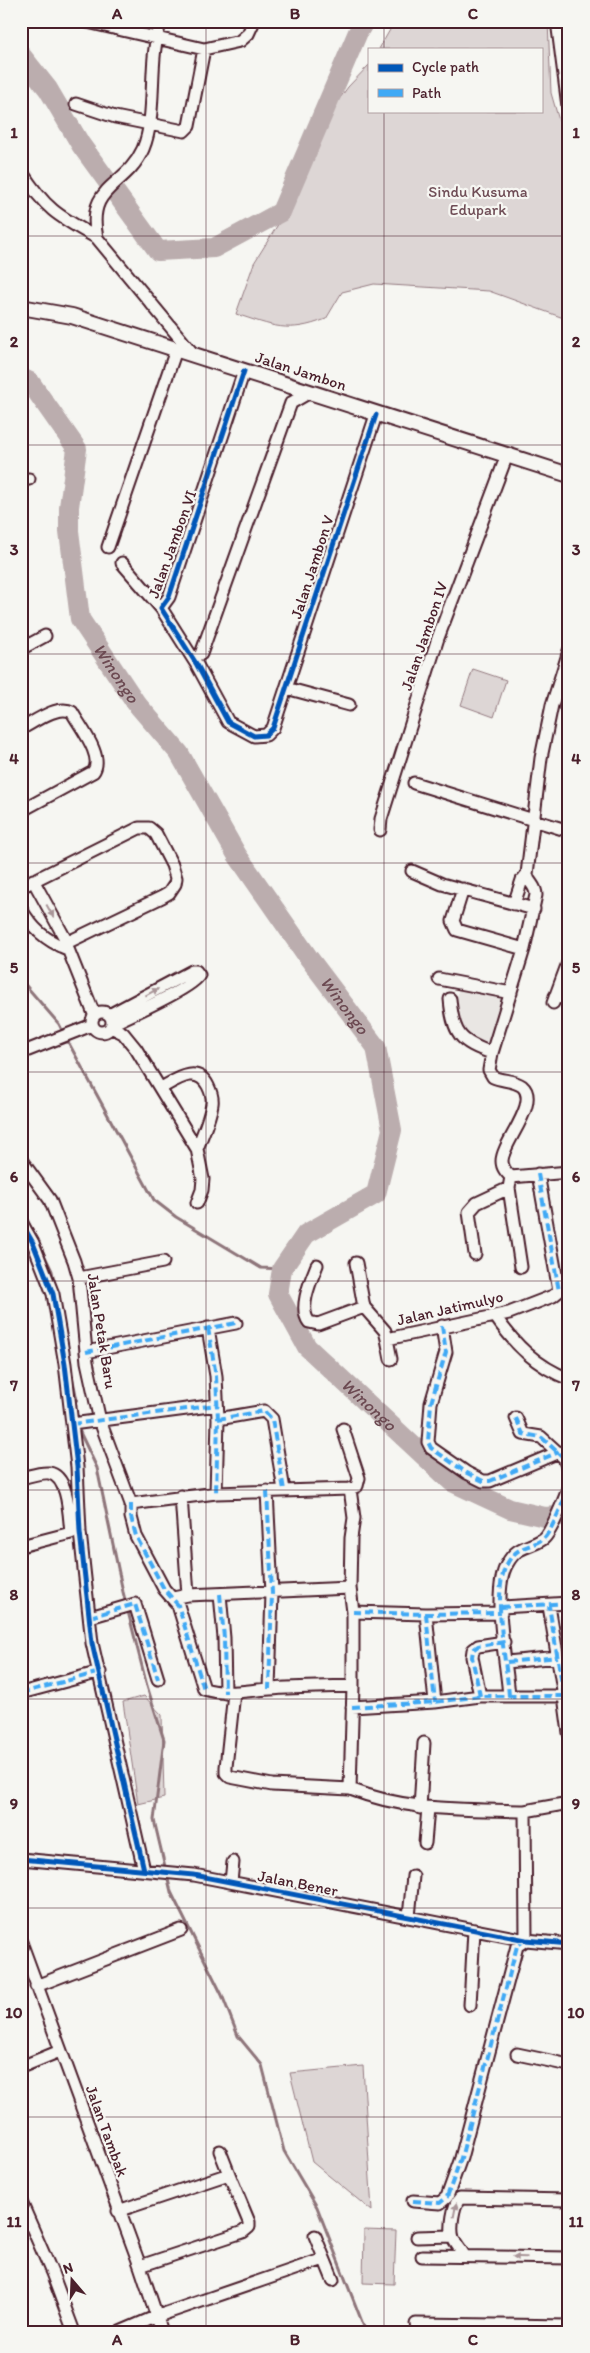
<svg xmlns="http://www.w3.org/2000/svg" width="590" height="2353" viewBox="0 0 590 2353" font-family="Itim,sans-serif">
<style>
.built{fill:#e9e6e3}
.green{fill:#ddd6d5;stroke:#947a80}
.lines{fill:none;stroke-linecap:round;stroke-linejoin:round}
.stream{stroke:#8e747a;stroke-width:3}
.river{stroke:#bbadae;stroke-width:20}
.minor-casing{stroke:#4a1f2b;stroke-width:15}
.major-casing{stroke:#4a1f2b;stroke-width:18}
.minor{stroke:#f6f6f2;stroke-width:11}
.major{stroke:#f6f6f2;stroke-width:14}
.quiet{stroke:#3fa9f5;stroke-width:4;stroke-dasharray:8 4;stroke-linecap:butt}
.cycleway-casing{stroke:#f6f6f2;stroke-width:8}
.cycleway{stroke:#0057b8;stroke-width:5}
.oneway{fill:#a99598}
.grid{fill:none;stroke:#4a1f2b;stroke-width:1;stroke-opacity:0.55}
.labels{text-anchor:middle;dominant-baseline:central;stroke-width:4.5;stroke-linejoin:round;paint-order:stroke}
.park-label{font-size:16px;fill:#6f4d56;stroke:#f6f6f2}
.street-label{font-size:16px;fill:#4a1f2b;stroke:#f6f6f2}
.water-label{font-size:18px;font-style:italic;fill:#6c4a52;stroke:#f6f6f2}
.neatline{fill:none;stroke:#4a1f2b;stroke-width:2}
.grid-label{font-size:16px;text-anchor:middle;font-weight:bold;fill:#4a1f2b}
</style>
<rect width="100%" height="100%" fill="#f6f6f2"/>
<filter id="ink" filterUnits="userSpaceOnUse"><feTurbulence type="fractalNoise" baseFrequency=".02" numOctaves="2"/><feDisplacementMap in="SourceGraphic" scale="10" xChannelSelector="R" yChannelSelector="G"/><feConvolveMatrix kernelMatrix="1 2 1 2 8 2 1 2 1" color-interpolation-filters="sRGB"/></filter>
<g filter="url(#ink)">
<!-- built -->
<path class="built" d="M 459,985 L 503,995 L 488,1042 L 463,1037 L 456,1010 Z"/>
<!-- green -->
<path class="green" d="M 395,21 L 548,21 L 551,93 L 569,155 L 569,320 L 489,291 L 374,284 L 342,292 L 326,319 C 288,334 273,326 236,314 L 254,263 L 287,210 L 335,105 L 348,87 L 369,65 L 369,111 L 541,111 L 541,49 L 379,49 Z
M 473,669 L 506,680 L 494,717 L 461,705 Z
M 144,1696 L 162,1715 L 164,1798 L 138,1804 L 123,1702 Z
M 363,2066 L 372,2211 L 312,2162 L 290,2073 Z
M 364,2230 L 396,2231 L 394,2284 L 363,2283 Z"/>
<g class="lines">
<!-- stream -->
<path class="stream" d="M 21,980 L 59,1024 L 63,1032
M 66,1038 L 154,1200 L 176,1217 L 261,1268 L 282,1269
M 21,1207 L 52,1271 L 55,1286
M 71,1371 L 77,1400
M 77,1426 L 97,1468 L 123,1592 L 147,1686 L 164,1740 L 154,1820 L 171,1892 L 222,1995 L 238,2036 L 262,2065 L 284,2151 L 317,2207 L 366,2332"/>
<!-- river -->
<g class="river">
<path d="M 21,55 L 48,89 L 81,145 L 158,251 L 214,248 L 281,212 L 358,32 L 365,21"/>
<path id="s1" d="M 21,378 L 30,382 L 77,449 L 69,507 L 69,531 L 80,619 L 136,703 L 179,753 L 237,855 L 308,957 L 376,1047 L 392,1130 L 376,1194 L 306,1234 L 282,1269 L 278,1294 L 307,1347 L 452,1482 L 510,1509 L 545,1517 L 569,1515"/>
</g>
<defs>
<path id="minor" d="M 83,21 L 204,49 L 240,41 L 248,34 L 254,21
M 161,21 C 147,61 158,114 143,149 C 125,189 86,184 97,238 L 194,355
M 557,21 L 569,114
M 76,104 L 115,117 L 184,131 L 189,126 L 204,49
M 21,171 C 46,210 58,216 97,238
M 244,371 L 169,597 L 161,608 L 197,665 L 228,722 L 254,736 L 266,735 L 273,728 L 376,415
M 21,480 L 29,479
M 108,547 L 176,350
M 122,563 L 161,608
M 21,649 L 45,636
M 201,654 L 291,403 L 310,392
M 286,688 L 349,705
M 21,729 C 34,722 58,704 72,712 C 80,727 105,757 93,772 L 21,811
M 414,783 L 569,831
M 380,830 L 381,819 L 438,638 L 507,455
M 412,871 L 442,884 L 534,909
M 33,880 L 67,942 L 68,949 L 94,1014
M 21,887 L 139,828 L 149,828 L 156,834 L 172,865 L 176,878 L 175,884 L 169,893 L 162,897 L 60,946
M 463,889 L 453,921 L 457,930 L 524,949
M 514,904 L 522,880 L 527,874
M 21,909 C 32,928 45,940 65,948
M 439,979 L 511,993
M 555,996 L 569,1000
M 450,999 C 453,1034 460,1042 492,1053 L 489,1070 L 493,1077 C 502,1081 514,1080 522,1086 C 541,1102 502,1143 502,1161 C 502,1168 506,1172 511,1177 L 569,1172
M 553,1003 L 569,960
M92 1022a10 10 0 1 1 20 0a10 10 0 1 1-20 0Z
M 109,1015 L 192,971 L 196,971 L 199,975 C 196,986 126,1017 112,1024
M 111,1027 L 123,1033 L 136,1049 L 197,1149 L 203,1179 L 202,1190 L 197,1203
M 21,1053 L 92,1025
M 492,1053 L 524,949 L 536,895 C 536,885 528,883 527,874 L 541,758 L 552,705 L 569,651
M 161,1088 C 176,1080 197,1064 208,1086 C 211,1092 213,1098 212,1104 C 210,1119 202,1135 197,1149
M 21,1160 L 50,1200 L 74,1261 L 79,1278 L 87,1362 L 100,1421 L 131,1504 L 216,1493 L 350,1489 L 357,1486 L 359,1478 L 343,1429
M 538,1174 L 559,1291
M 511,1177 L 509,1188 L 521,1267
M 21,1222 L 33,1243 L 53,1294 L 65,1364 L 77,1467 L 80,1532 L 92,1643 L 144,1870
M 475,1254 L 469,1212 L 477,1203 L 509,1188
M 356,1263 L 364,1307 L 385,1331 L 387,1339 L 509,1313 L 553,1296 L 569,1283
M 317,1265 C 311,1280 298,1308 309,1322 L 318,1324 L 364,1307
M 79,1278 L 163,1262
M 495,1316 C 515,1345 536,1366 569,1379
M 442,1326 L 446,1352 L 431,1403 L 428,1442 L 431,1448 L 467,1473 L 483,1481 L 490,1481 L 559,1452
M 208,1328 L 216,1376 L 218,1419 L 216,1493
M 387,1339 L 391,1359
M 86,1352 L 236,1323
M 516,1418 L 523,1434 L 541,1437 L 564,1458 L 569,1472
M 218,1419 L 264,1411 L 272,1419 L 284,1490
M 72,1424 L 217,1405
M 21,1478 C 30,1476 40,1472 49,1473 C 69,1476 69,1517 71,1533 L 21,1546
M 350,1489 L 354,1518 L 351,1538 L 350,1588 L 353,1612 L 353,1686 L 350,1789 C 409,1812 463,1809 525,1811
M 267,1491 L 272,1593 L 269,1689
M 181,1496 L 188,1595
M 131,1504 L 131,1517 L 136,1536 L 164,1589 L 178,1605 L 204,1689 C 226,1696 248,1690 270,1689 C 298,1687 325,1687 353,1686
M 220,1594 L 224,1638 L 225,1693
M 173,1598 L 188,1595 L 350,1588
M 501,1607 L 569,1603
M 353,1612 L 426,1614 L 501,1613
M 426,1614 L 435,1702
M 90,1617 L 135,1604 L 158,1679
M 507,1662 L 558,1657
M 21,1693 L 100,1672
M 234,1693 L 226,1767 L 226,1773 L 230,1777 L 272,1785 L 350,1789
M 480,1696 L 472,1657 L 473,1650 L 478,1646 L 504,1642
M 509,1696 C 507,1664 491,1591 507,1564 C 517,1545 528,1549 543,1539 C 550,1535 567,1494 569,1485
M 569,1696 L 564,1696 L 569,1733
M 352,1707 L 435,1702 L 480,1696 L 564,1696 L 549,1606
M 420,1808 L 424,1743
M 425,1843 L 428,1808
M 21,1859 L 194,1875 L 526,1940 L 569,1944
M 231,1882 L 233,1862
M 409,1917 L 413,1876
M 21,1942 L 140,2266 L 162,2332
M 36,1986 L 181,1930
M 470,2005 L 474,1930
M 517,2054 L 569,2065
M 21,2067 L 60,2051
M 413,2201 L 440,2203 L 447,2197 L 461,2158 L 517,1946 L 526,1940 L 525,1811 L 569,1803 L 569,1799
M 21,2202 L 52,2273 L 74,2332
M 118,2211 L 229,2174 L 220,2151
M 315,2236 L 333,2280
M 417,2237 L 452,2236
M 464,2255 C 461,2250 456,2244 453,2238 C 450,2228 453,2205 460,2198 L 569,2200
M 422,2256 L 569,2258
M 140,2266 L 243,2232 L 249,2227 L 249,2222 L 229,2174
M 416,2324 L 569,2326
M 120,2332 L 155,2317 L 324,2259"/>
<path id="major" d="M 21,307 L 72,316 L 569,475"/>
</defs>
<!-- minor casing -->
<use href="#minor" class="minor-casing"/>
<!-- major casing -->
<use href="#major" class="major-casing"/>
<!-- minor -->
<use href="#minor" class="minor"/>
<!-- major -->
<use href="#major" class="major"/>
<!-- quiet -->
<path class="quiet" d="M 538,1174 L 559,1291
M 442,1326 L 446,1352 L 431,1403 L 428,1442 L 431,1448 L 467,1473 L 483,1481 L 490,1481 L 559,1452
M 208,1328 L 216,1376 L 218,1419 L 216,1493
M 86,1352 L 236,1323
M 516,1418 L 523,1434 L 541,1437 L 564,1458 L 569,1472
M 218,1419 L 264,1411 L 272,1419 L 284,1490
M 72,1424 L 217,1405
M 267,1491 L 272,1593 L 269,1689
M 131,1504 L 131,1517 L 136,1536 L 164,1589 L 178,1605 L 204,1689
M 220,1594 L 224,1638 L 225,1693
M 501,1607 L 569,1603
M 353,1612 L 426,1614 L 501,1613
M 426,1614 L 435,1702
M 90,1617 L 135,1604 L 158,1679
M 507,1662 L 558,1657
M 21,1693 L 100,1672
M 480,1696 L 472,1657 L 473,1650 L 478,1646 L 504,1642
M 509,1696 C 507,1664 491,1591 507,1564 C 517,1545 528,1549 543,1539 C 550,1535 567,1494 569,1485
M 352,1707 L 435,1702 L 480,1696 L 564,1696 L 549,1606
M 413,2201 L 440,2203 L 447,2197 L 461,2158 L 517,1946 L 525,1940"/>
<defs>
<path id="cycleway" d="M 244,371 L 169,597 L 161,608 L 197,665 L 228,722 L 254,736 L 266,735 L 273,728 L 376,415
M 21,1222 L 33,1243 L 53,1294 L 65,1364 L 77,1467 L 80,1532 L 92,1643 L 144,1870
M 21,1859 L 194,1875 L 526,1940 L 569,1944"/>
</defs>
<!-- cycleway casing -->
<use href="#cycleway" class="cycleway-casing"/>
<!-- cycleway -->
<use href="#cycleway" class="cycleway"/>
</g>
<!-- one-way arrows -->
<defs><path id="oneway-solid" d="M-6-.8H1V-3.2L6.5 0L1 3.2V.8H-6Z" transform="scale(1.25)"/></defs>
<g class="oneway">
<use href="#oneway-solid" transform="translate(50 911) rotate(61)"/>
<use href="#oneway-solid" transform="translate(152 992) rotate(-28)"/>
<use href="#oneway-solid" transform="translate(455 2210) rotate(-79)"/>
<use href="#oneway-solid" transform="translate(520 2257) rotate(-179)"/>
</g>
</g>
<!-- grid -->
<path class="grid" d="M 206,21 L 206,2332M 384,21 L 384,49M 384,111 L 384,2332M 21,236 L 569,236M 21,445 L 569,445M 21,654 L 569,654M 21,863 L 569,863M 21,1072 L 569,1072M 21,1281 L 569,1281M 21,1490 L 569,1490M 21,1699 L 569,1699M 21,1908 L 569,1908M 21,2117 L 569,2117"/>
<g class="labels">
<!-- park labels -->
<g class="park-label">
<text x="478" y="191">Sindu Kusuma<tspan x="478" dy="18">Edupark</tspan></text>
</g>
<!-- street labels -->
<g class="street-label">
<text transform="translate(301 371) rotate(18)">Jalan Jambon</text>
<text transform="translate(172 544) rotate(-70)">Jalan Jambon VI</text>
<text transform="translate(312 567) rotate(-72)">Jalan Jambon V</text>
<text transform="translate(424 636) rotate(-71)">Jalan Jambon IV</text>
<text transform="translate(450 1308) rotate(-13)">Jalan Jatimulyo</text>
<text transform="translate(102 1331) rotate(81)">Jalan Petak Baru</text>
<text transform="translate(298 1883) rotate(11)">Jalan Bener</text>
<text transform="translate(107 2131) rotate(70)">Jalan Tambak</text>
</g>
<!-- water labels -->
<g class="water-label">
<text stroke="none"><textPath href="#s1" startOffset="328">Winongo</textPath></text>
<text stroke="none"><textPath href="#s1" startOffset="732">Winongo</textPath></text>
<text stroke="none"><textPath href="#s1" startOffset="1228">Winongo</textPath></text>
</g>
</g>
<!-- margin -->
<rect width="590" height="2353" fill="none" stroke="#f6f6f2" stroke-width="55"/>
<!-- legend -->
<rect x="368" y="48" width="175" height="65" fill="#f6f6f2" stroke="#b1a0a2"/>
<rect x="378" y="64" width="25" height="8" fill="#0057b8" stroke="#b1a0a2"/>
<text x="412" y="72" font-size="15" fill="#4a1f2b">Cycle path</text>
<rect x="378" y="89" width="25" height="8" fill="#3fa9f5" stroke="#b1a0a2"/>
<text x="412" y="98" font-size="15" fill="#4a1f2b">Path</text>
<!-- north arrow -->
<g transform="translate(72 2280) rotate(341)" stroke="#f6f6f2" stroke-width="4" paint-order="stroke">
<path d="M0-4L9 19L0 12L-9 19Z" fill="#4a1f2b"/>
<text y="-8" font-size="14" font-weight="bold" text-anchor="middle" fill="#4a1f2b">N</text>
</g>
<rect x="28" y="28" width="534" height="2298" class="neatline"/>
<g class="grid-label">
<text x="117" y="19">A</text>
<text x="295" y="19">B</text>
<text x="473" y="19">C</text>
<text x="14" y="138">1</text>
<text x="576" y="138">1</text>
<text x="14" y="347">2</text>
<text x="576" y="347">2</text>
<text x="14" y="555">3</text>
<text x="576" y="555">3</text>
<text x="14" y="764">4</text>
<text x="576" y="764">4</text>
<text x="14" y="973">5</text>
<text x="576" y="973">5</text>
<text x="14" y="1182">6</text>
<text x="576" y="1182">6</text>
<text x="14" y="1391">7</text>
<text x="576" y="1391">7</text>
<text x="14" y="1600">8</text>
<text x="576" y="1600">8</text>
<text x="14" y="1809">9</text>
<text x="576" y="1809">9</text>
<text x="14" y="2018">10</text>
<text x="576" y="2018">10</text>
<text x="14" y="2227">11</text>
<text x="576" y="2227">11</text>
<text x="117" y="2345">A</text>
<text x="295" y="2345">B</text>
<text x="473" y="2345">C</text>
</g>
</svg>
